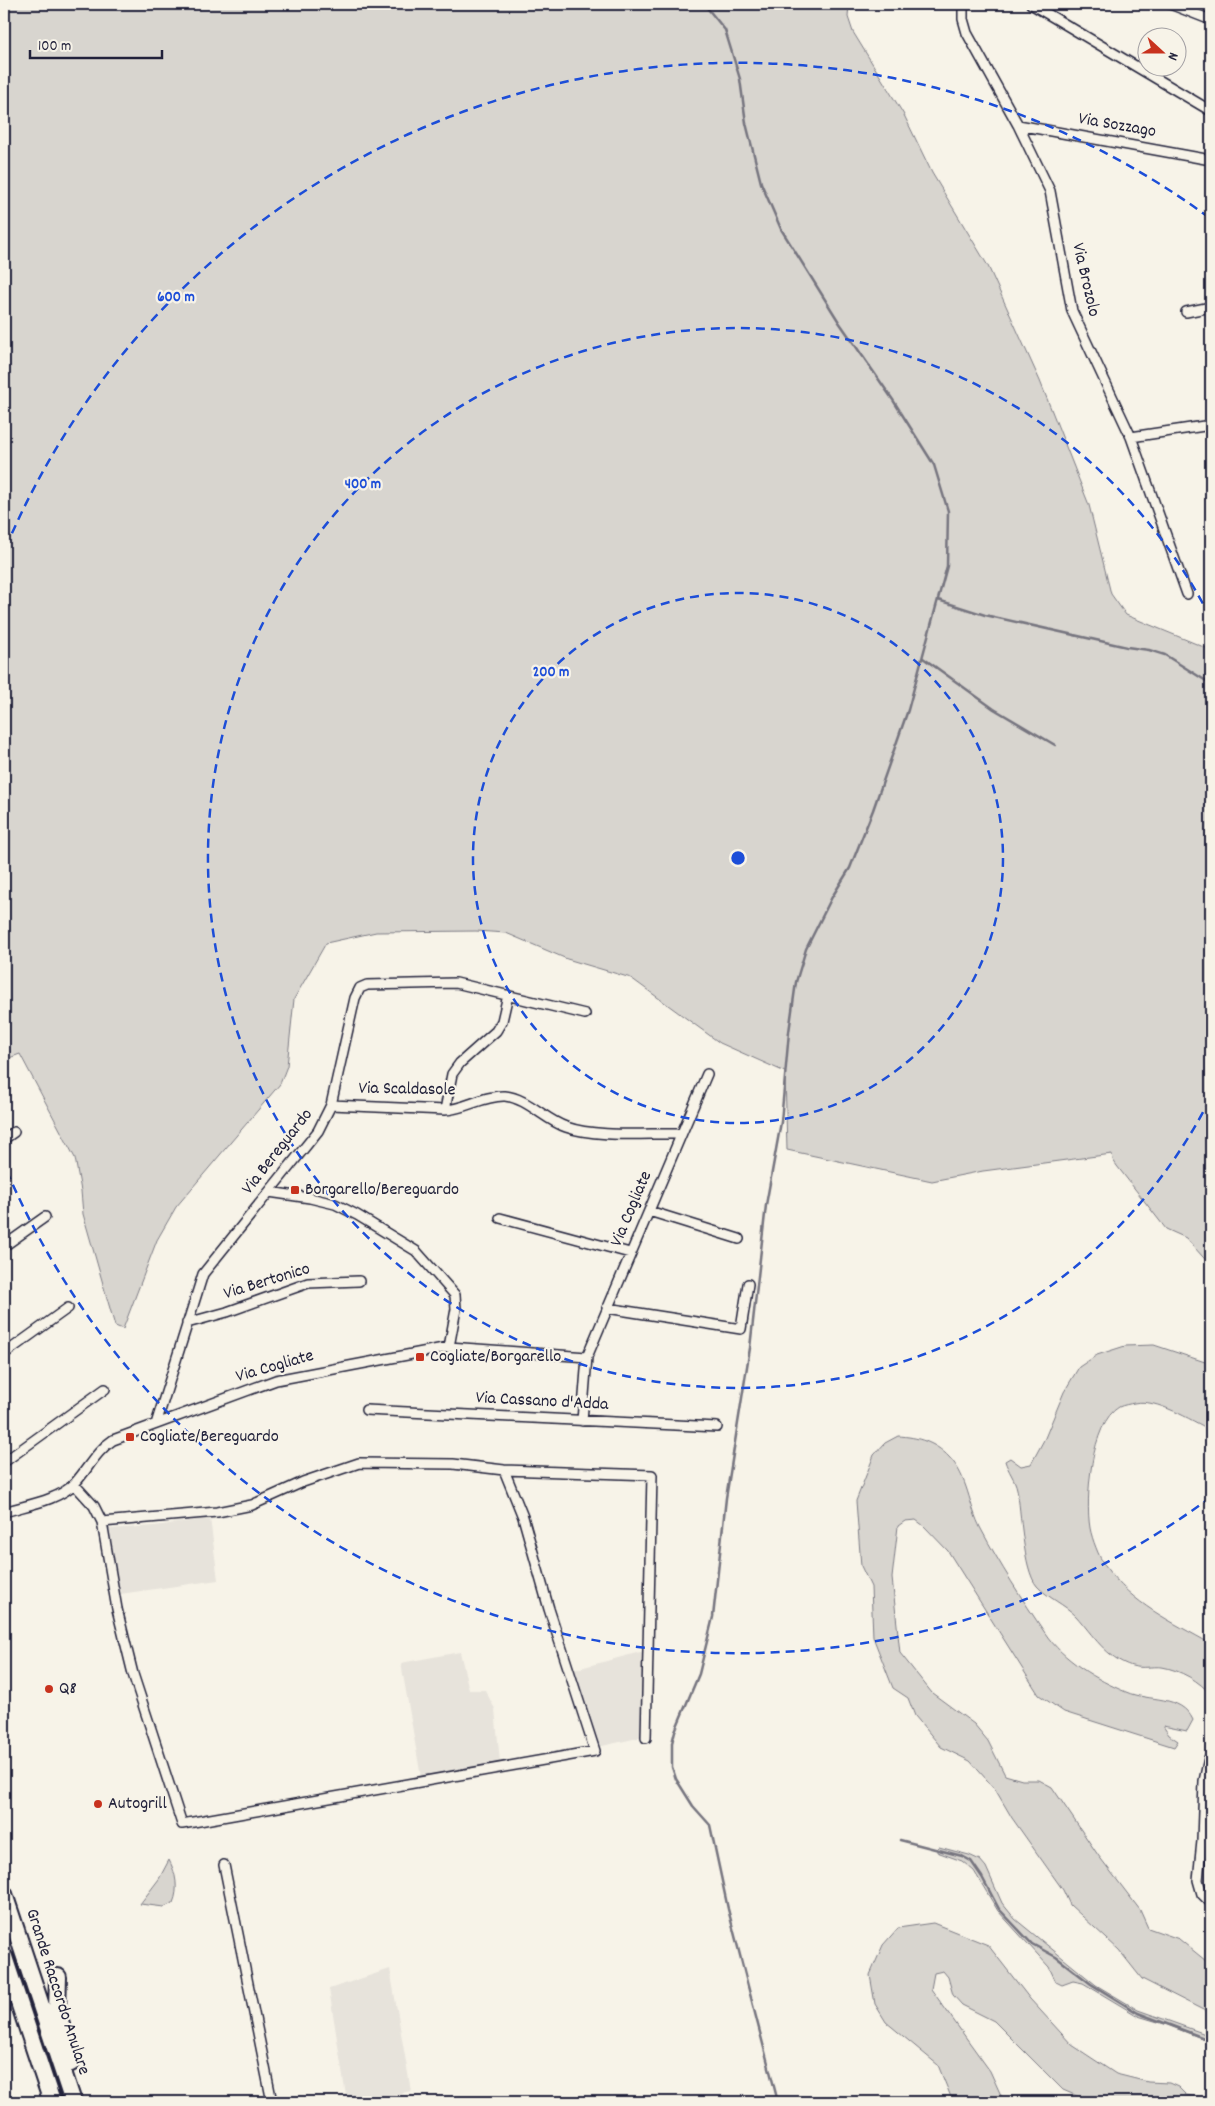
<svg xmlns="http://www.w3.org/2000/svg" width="1215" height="2106" viewBox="0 0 1215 2106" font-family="Dekko,sans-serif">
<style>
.built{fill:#e7e3db}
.green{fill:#d8d5cf;stroke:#7d7c85}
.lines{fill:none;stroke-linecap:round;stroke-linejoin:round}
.stream{stroke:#76747f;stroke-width:2.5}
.street-casing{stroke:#22223b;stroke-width:12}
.highway-casing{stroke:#22223b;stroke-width:20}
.street{stroke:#f7f3e8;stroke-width:9}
.highway{stroke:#f7f3e8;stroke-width:16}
.ring{fill:none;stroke:#1d4ed8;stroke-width:2.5;stroke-dasharray:9 6}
.poi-dot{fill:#c8321e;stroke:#f7f3e8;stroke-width:2}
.labels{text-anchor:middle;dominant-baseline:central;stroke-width:4.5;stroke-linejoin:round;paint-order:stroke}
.street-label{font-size:18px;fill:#22223b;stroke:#f7f3e8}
.poi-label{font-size:18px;fill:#22223b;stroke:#f7f3e8;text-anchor:start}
.centre{fill:#1d4ed8;stroke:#f7f3e8;stroke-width:2.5}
.ring-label{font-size:15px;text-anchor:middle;font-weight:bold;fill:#1d4ed8;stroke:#f7f3e8;stroke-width:4.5;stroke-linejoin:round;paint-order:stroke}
</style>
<rect width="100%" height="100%" fill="#f7f3e8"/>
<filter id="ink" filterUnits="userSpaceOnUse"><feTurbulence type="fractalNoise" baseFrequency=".02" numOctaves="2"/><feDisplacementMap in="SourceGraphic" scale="10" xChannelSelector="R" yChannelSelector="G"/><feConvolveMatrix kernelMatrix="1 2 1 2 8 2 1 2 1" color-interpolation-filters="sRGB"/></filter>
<g filter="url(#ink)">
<!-- built -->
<path class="built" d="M 210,1518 L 218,1580 L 120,1594 L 109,1529 L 155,1526 Z
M 644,1651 L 642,1737 L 598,1747 L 573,1670 Z
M 460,1652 L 469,1690 L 485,1690 L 495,1709 L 500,1763 L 421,1777 L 401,1663 Z
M 390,1969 L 411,2091 L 362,2102 L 347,2102 L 329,1989 Z"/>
<!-- green -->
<path class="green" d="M 4,4 L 849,4 L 848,17 L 853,32 L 904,115 L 932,173 L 988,266 L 1040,381 L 1089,505 L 1111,594 L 1126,615 L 1211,650 L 1211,1178 L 1204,1176 L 1211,1185 L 1211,1266 L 1186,1238 L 1166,1229 L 1117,1166 L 1113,1160 L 1112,1154 L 983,1171 L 932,1181 L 787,1150 L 785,1072 L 720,1043 L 631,978 L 567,959 L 506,933 L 476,931 L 376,932 L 326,943 L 294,999 L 287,1066 L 280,1084 L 176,1207 L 157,1240 L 123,1329 L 115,1326 L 83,1214 L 81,1191 L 75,1158 L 20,1054 L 9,1058 L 4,1048 Z
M 1154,1345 L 1211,1364 L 1211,1430 C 1190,1420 1157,1398 1134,1403 C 1130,1404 1123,1405 1119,1407 C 1091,1423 1085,1499 1090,1528 C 1092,1539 1099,1557 1105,1566 C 1133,1605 1171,1621 1211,1644 L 1211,1695 C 1200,1681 1180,1670 1162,1667 C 1152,1666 1142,1669 1132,1666 C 1106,1658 1093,1635 1076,1616 C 1064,1604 1048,1598 1037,1586 C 1023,1570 1021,1510 1017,1489 C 1015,1479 1008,1471 1005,1461 L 1010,1458 L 1021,1466 L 1031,1464 L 1045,1438 L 1064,1392 L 1079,1367 L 1097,1355 L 1125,1346 Z
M 898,1436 C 918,1437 935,1442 949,1457 C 968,1476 969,1507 981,1529 C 1000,1565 1022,1599 1045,1633 C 1063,1660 1097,1680 1126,1692 C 1149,1702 1181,1694 1193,1720 L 1187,1731 L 1163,1726 L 1169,1735 L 1178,1741 L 1174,1747 L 1064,1712 L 1039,1695 L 948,1551 L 924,1526 L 916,1520 L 905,1521 L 898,1526 L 892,1578 L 900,1653 L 932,1693 L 974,1724 L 988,1741 L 1005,1775 L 1022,1780 L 1039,1780 L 1052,1787 L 1098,1855 L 1140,1910 L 1148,1928 L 1179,1939 L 1211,1965 L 1211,2014 L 1142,1979 L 1119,1950 L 1070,1905 L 1063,1890 L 1012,1818 L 995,1789 L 970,1761 L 941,1747 L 915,1716 L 908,1698 L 893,1688 L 873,1637 L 871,1587 L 861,1566 L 856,1501 L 874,1455 L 885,1443 Z
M 939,1847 L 969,1855 L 980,1860 L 986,1867 L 1002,1903 L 1015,1919 L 1096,1985 L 1138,2010 L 1211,2036 L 1211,2042 L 1168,2025 L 1138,2016 L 1083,1983 L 1073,1981 L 1062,1985 L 1056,1982 L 1049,1967 L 998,1911 L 974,1871 L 962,1861 L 937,1852 L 937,1849 Z
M 169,1860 C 176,1873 179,1889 173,1903 L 164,1907 L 140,1904 L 159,1879 Z
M 933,1923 L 988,1945 L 1030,1999 L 1072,2045 L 1116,2074 L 1148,2082 L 1169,2083 L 1178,2087 L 1186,2095 L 1211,2099 L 1211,2102 L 1091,2102 L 1063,2090 L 994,2021 L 962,2005 L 953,1995 L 948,1977 L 943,1971 L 934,1973 L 931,1989 L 990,2071 L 1004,2102 L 953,2102 L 938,2065 L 886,2022 L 875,2004 L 870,1975 L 883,1945 L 898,1928 Z"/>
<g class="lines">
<!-- stream -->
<path class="stream" d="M 704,4 L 725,30 L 740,79 L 746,123 L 761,183 L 781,229 L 839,322 L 893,400 L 934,465 L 948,511 L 947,566 L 908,710 L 873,810 L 850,868 L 832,897 L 806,949 L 796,982 L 789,1032 L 781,1122 L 766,1205 L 750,1348 L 726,1498 L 713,1617 L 699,1674 L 675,1731 L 672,1743 L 672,1767 L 676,1779 L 693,1806 L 710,1825 L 728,1909 L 778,2102
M 938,600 L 985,615 L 1127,647 L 1149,650 L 1165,655 L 1211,684
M 923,658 L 994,709 L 1055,745
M 900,1840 L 962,1856 L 971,1861 L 982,1877 L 999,1909 L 1032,1944 L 1056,1957 L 1091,1984 L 1138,2013 L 1204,2038"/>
<defs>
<path id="street" d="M 963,4 L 963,19 L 967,33 L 1018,125 L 1050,191 L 1072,311 L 1131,437 L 1187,594
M 1031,4 L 1211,111
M 1170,4 L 1211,20
M 1018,125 L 1211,160
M 1186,312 L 1211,307
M 1131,437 L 1211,425
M 331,1105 L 445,1110 C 466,1109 484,1095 505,1096 C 527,1098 545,1120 566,1127 C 597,1138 648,1133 681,1134
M 445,1110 L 452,1074 L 460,1063 L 496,1031 L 502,1021 L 508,995
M 4,1139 L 14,1132
M 269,1192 L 310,1198 L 335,1204 L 357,1215 L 416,1251 L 455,1295 L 456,1309 L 449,1347
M 649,1211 L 739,1239
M 500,1218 L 630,1253
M 4,1246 L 45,1217
M 607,1308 L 741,1329 L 748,1284
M 187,1323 L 227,1312 L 308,1283 L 359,1281
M 4,1354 L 68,1308
M 366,1410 L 717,1427
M 582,1421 L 587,1357 L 707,1074
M 156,1424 L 203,1274 L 318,1131 L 331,1105 L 355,998 L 360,988 L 367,985 L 456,983 L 585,1014
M 4,1462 L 105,1389
M 74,1484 L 94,1506 L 102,1522 L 117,1609 L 133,1674 L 182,1824 L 595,1751 L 549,1609 L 523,1517 L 504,1470
M 4,1512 C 26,1505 58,1501 75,1483 C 88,1469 96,1451 113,1440 L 276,1380 L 449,1347 L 587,1357
M 102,1522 L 217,1512 L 252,1505 L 303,1482 L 359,1463 L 453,1464 L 504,1470 L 652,1475 L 646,1738
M 1211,1755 L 1209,1758 L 1204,1781 L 1202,1841 L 1198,1880 L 1202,1894 L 1211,1903
M 224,1865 L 272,2102"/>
<path id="highway" d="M 4,1894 L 73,2102
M 4,1957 L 52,2102
M 58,1977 L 57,2010 L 71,2063"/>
</defs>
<!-- street casing -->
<use href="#street" class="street-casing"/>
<!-- highway casing -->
<use href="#highway" class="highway-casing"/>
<!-- street -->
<use href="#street" class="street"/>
<!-- highway -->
<use href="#highway" class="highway"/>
</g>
</g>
<!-- distance rings -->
<g class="ring">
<circle cx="738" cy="858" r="265"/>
<path d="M1210 1099A530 530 0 1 1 1210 617"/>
<path d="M1211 1497A795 795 0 0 1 6 1169M6 547A795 795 0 0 1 1211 219"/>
</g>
<!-- markers -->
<g class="poi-dot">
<rect x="290" y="1185" width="10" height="10" rx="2.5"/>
<rect x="415" y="1352" width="10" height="10" rx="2.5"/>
<rect x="125" y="1432" width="10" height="10" rx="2.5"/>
<circle cx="49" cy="1689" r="5"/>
<circle cx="98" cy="1804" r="5"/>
</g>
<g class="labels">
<!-- street labels -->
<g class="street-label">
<text transform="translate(1117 126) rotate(10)">Via Sozzago</text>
<text transform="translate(1085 280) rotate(77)">Via Brozolo</text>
<text transform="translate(407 1090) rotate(1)">Via Scaldasole</text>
<text transform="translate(278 1152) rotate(-52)">Via Bereguardo</text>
<text transform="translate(632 1209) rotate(-67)">Via Cogliate</text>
<text transform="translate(267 1282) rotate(-17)">Via Bertonico</text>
<text transform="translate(275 1367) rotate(-16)">Via Cogliate</text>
<text transform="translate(542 1402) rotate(3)">Via Cassano d'Adda</text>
<text transform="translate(57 1992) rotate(72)">Grande Raccordo Anulare</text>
</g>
<!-- poi labels -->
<g class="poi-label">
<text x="305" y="1190">Borgarello/Bereguardo</text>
<text x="430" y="1357">Cogliate/Borgarello</text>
<text x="140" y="1437">Cogliate/Bereguardo</text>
<text x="59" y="1689">Q8</text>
<text x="108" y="1804">Autogrill</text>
</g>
</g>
<circle cx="738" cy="858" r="8" class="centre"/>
<g class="ring-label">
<text x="176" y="301">600 m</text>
<text x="363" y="488">400 m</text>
<text x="551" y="676">200 m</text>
</g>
<!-- margin -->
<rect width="1215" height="2106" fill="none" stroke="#f7f3e8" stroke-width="20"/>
<rect x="10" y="10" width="1195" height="2086" fill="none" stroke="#22223b" stroke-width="2" filter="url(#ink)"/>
<!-- north arrow -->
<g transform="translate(1162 52) rotate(111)"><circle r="24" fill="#f7f3e8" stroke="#a29fa3"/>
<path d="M0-4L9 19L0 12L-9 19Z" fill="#c8321e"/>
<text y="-8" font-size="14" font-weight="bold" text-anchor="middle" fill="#22223b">N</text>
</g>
<!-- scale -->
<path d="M30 50v8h132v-8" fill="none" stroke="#22223b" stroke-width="2.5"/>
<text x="38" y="50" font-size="15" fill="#22223b" stroke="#f7f3e8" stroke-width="4" paint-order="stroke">100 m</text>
</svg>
